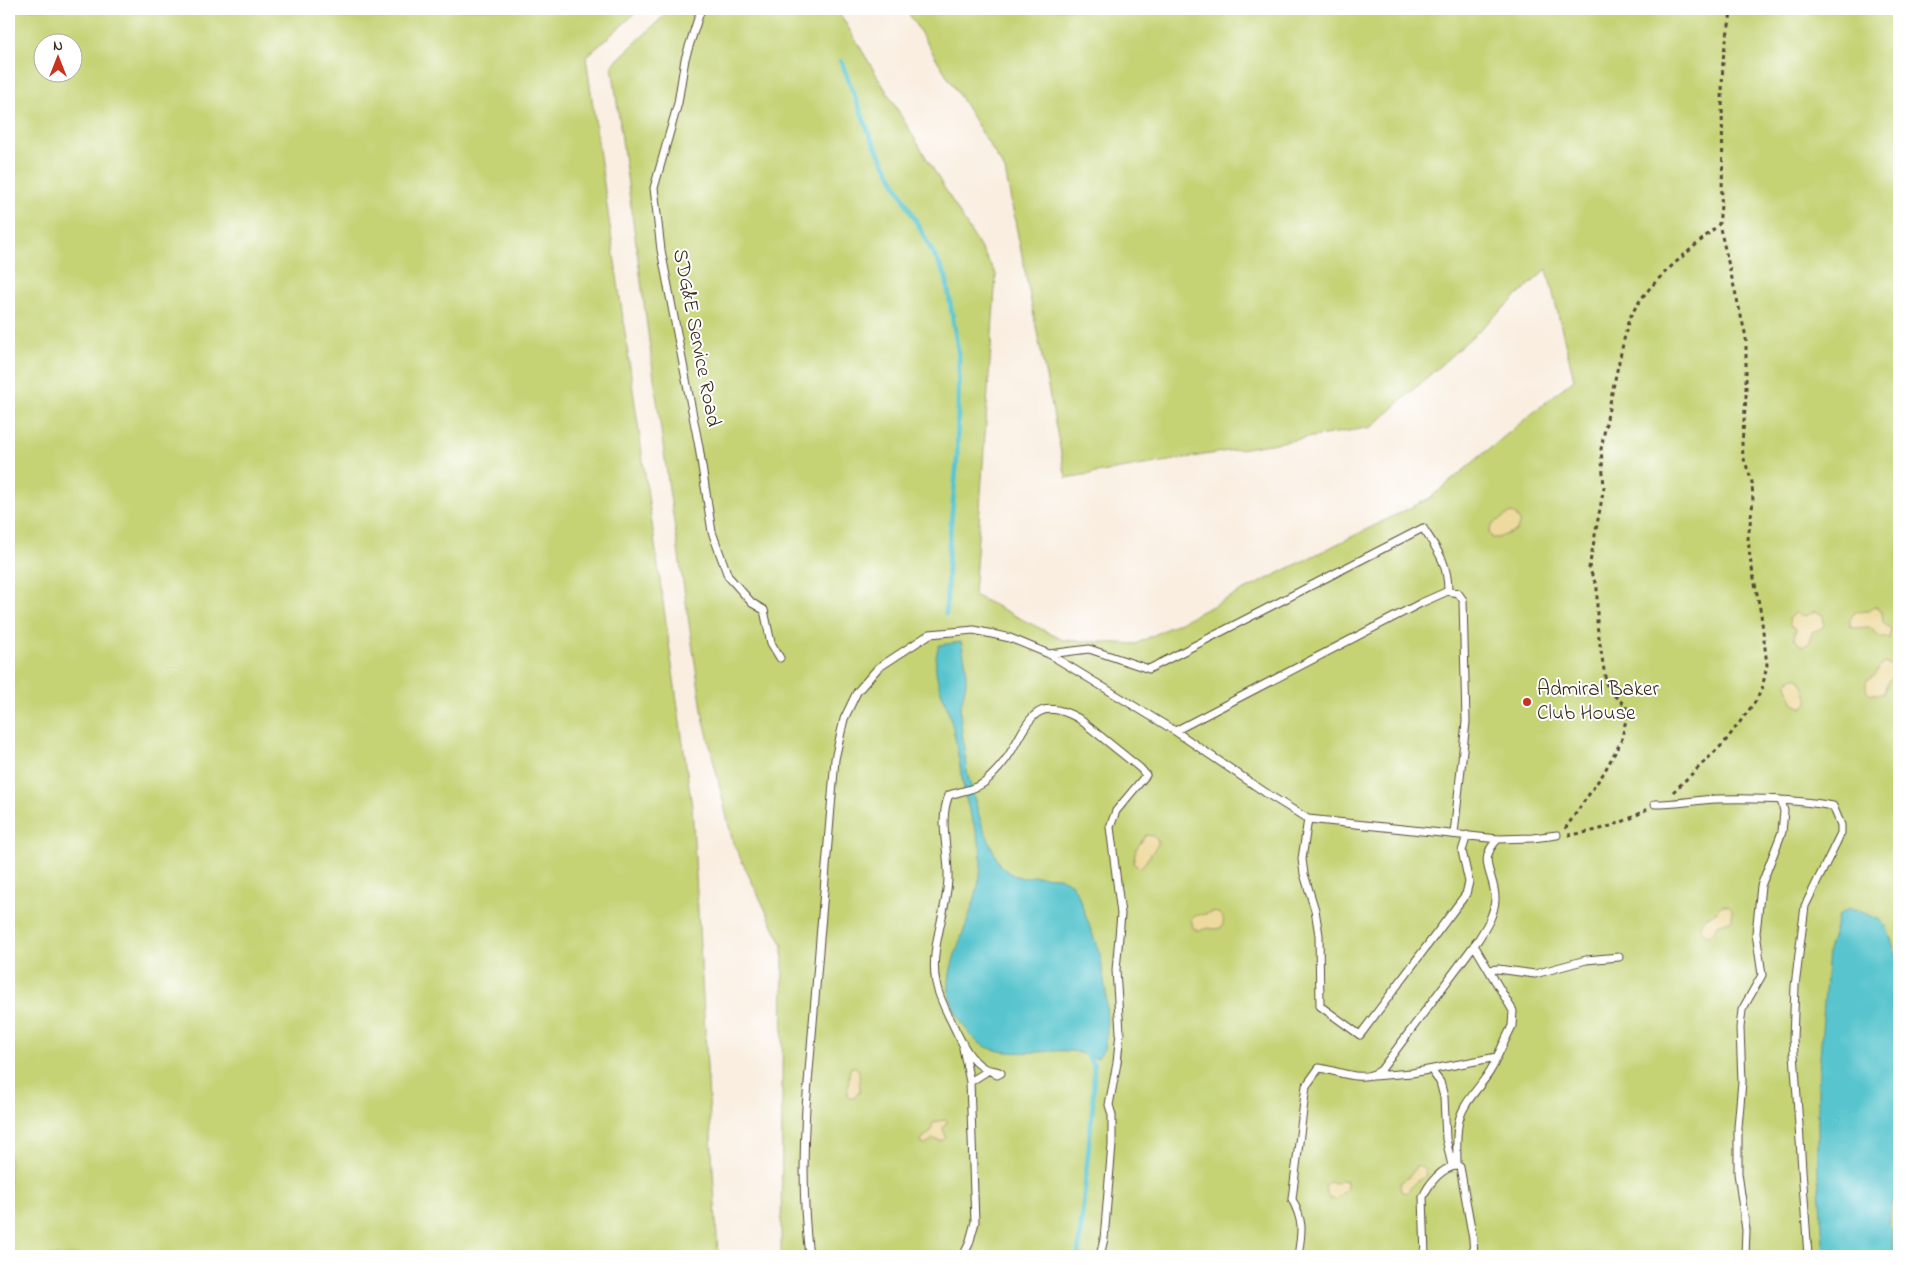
<svg xmlns="http://www.w3.org/2000/svg" width="1908" height="1265" viewBox="0 0 1908 1265" font-family="'Indie Flower',sans-serif">
<style>
.green{fill:#c5d375;stroke:#807e4a;fill-rule:evenodd}
.sand{fill:#eeda9e;stroke:#94825e}
.water{fill:#58c5ce;stroke:#4a7876}
.lines{fill:none;stroke-linecap:round;stroke-linejoin:round}
.stream{stroke:#58c5ce;stroke-width:5}
.lane-casing{stroke:#58473b;stroke-width:9}
.path{stroke:#58473b;stroke-width:3;stroke-dasharray:4 4;stroke-linecap:butt}
.lane{stroke:#fff;stroke-width:7}
.poi-dot{fill:#c8321e;stroke:#fff;stroke-width:2}
.labels{text-anchor:middle;dominant-baseline:central;stroke-width:4;stroke-linejoin:round;paint-order:stroke}
.street-label{font-size:21px;fill:#3b2a1e;stroke:#fff}
.poi-label{font-size:21px;fill:#3b2a1e;stroke:#fff;text-anchor:start}
</style>
<rect width="100%" height="100%" fill="#fff"/>
<filter id="ink" filterUnits="userSpaceOnUse"><feTurbulence type="fractalNoise" baseFrequency=".02" numOctaves="2"/><feDisplacementMap in="SourceGraphic" scale="10" xChannelSelector="R" yChannelSelector="G"/><feConvolveMatrix kernelMatrix="1 2 1 2 8 2 1 2 1" color-interpolation-filters="sRGB"/></filter>
<filter id="wash" filterUnits="userSpaceOnUse"><feTurbulence type="fractalNoise" baseFrequency=".0096" numOctaves="4" result="noise"/><feDisplacementMap in="SourceGraphic" scale="20" xChannelSelector="R" yChannelSelector="G"/><feGaussianBlur stdDeviation="1.12" result="paint"/><feColorMatrix in="noise" values="0 0 0 0 0 0 0 0 0 0 0 0 0 0 0 0 0 1.4 0 .05"/><feComposite in="paint" operator="in"/></filter>
<g filter="url(#wash)">
<rect width="100%" height="100%" fill="#f9eee0"/>
<!-- green -->
<path class="green" d="M 9,9 L 640,9 L 586,57 L 692,807 L 718,1256 L 9,1256 ZM 42,42 L 72,42 L 72,72 L 42,72 Z
M 671,9 L 837,9 L 996,274 L 974,595 L 1063,640 L 1136,644 L 1430,498 L 1574,379 L 1547,269 L 1372,427 L 1066,478 L 1005,170 L 906,9 L 1899,9 L 1899,1256 L 781,1256 L 783,946 L 733,843 L 703,716 L 668,482 L 612,65 Z"/>
<!-- sand -->
<path class="sand" d="M 1511,513 L 1515,514 L 1520,521 L 1517,530 L 1498,538 L 1492,538 L 1489,532 L 1493,523 Z
M 1874,607 L 1878,607 L 1882,612 L 1883,622 L 1891,629 L 1889,638 L 1881,638 L 1869,627 L 1853,628 L 1850,626 L 1850,619 L 1855,612 L 1868,611 Z
M 1815,611 L 1823,615 L 1824,625 L 1821,629 L 1812,632 L 1810,642 L 1805,646 L 1800,645 L 1794,638 L 1796,629 L 1790,625 L 1789,618 L 1795,613 L 1806,616 Z
M 1885,663 L 1893,665 L 1896,673 L 1888,681 L 1883,694 L 1871,694 L 1866,690 L 1866,681 L 1875,675 L 1881,665 Z
M 1793,677 C 1804,678 1802,683 1805,692 C 1806,697 1809,698 1808,703 L 1802,708 L 1794,704 C 1792,698 1787,689 1787,683 Z
M 1146,835 L 1153,836 L 1158,841 L 1158,844 L 1144,864 L 1139,868 L 1133,863 L 1136,849 Z
M 1722,905 L 1728,905 L 1732,909 L 1732,920 L 1718,925 L 1712,934 L 1706,935 L 1701,929 L 1701,922 L 1706,917 L 1712,915 Z
M 1211,912 C 1221,912 1227,918 1221,928 L 1215,929 L 1207,928 L 1199,931 L 1193,928 L 1191,918 C 1198,913 1204,916 1211,912 Z
M 851,1067 L 856,1067 L 859,1071 L 860,1091 L 854,1098 L 849,1098 L 847,1094 C 850,1085 847,1076 851,1067 Z
M 946,1120 L 947,1122 L 943,1128 L 946,1138 L 941,1141 L 933,1139 L 925,1145 L 921,1143 L 922,1138 L 930,1133 L 933,1123 L 938,1121 Z
M 1417,1166 L 1424,1168 L 1426,1176 L 1413,1184 L 1408,1192 L 1403,1193 L 1400,1188 L 1401,1182 L 1409,1177 Z
M 1340,1180 L 1347,1181 L 1347,1188 L 1336,1199 L 1330,1199 L 1326,1191 L 1325,1185 L 1329,1182 L 1337,1183 Z"/>
<!-- water -->
<path class="water" d="M 961,642 L 966,664 L 966,683 L 960,710 L 961,723 L 967,772 L 981,822 L 1000,866 L 1013,875 L 1023,878 L 1033,876 L 1059,877 L 1072,884 L 1078,895 L 1100,954 L 1106,993 L 1107,1031 L 1104,1049 L 1098,1058 C 1089,1058 1080,1051 1069,1051 C 1037,1049 991,1063 969,1033 C 961,1022 951,1006 949,993 C 947,966 961,941 969,916 C 975,900 980,882 981,865 C 983,842 971,821 966,799 C 960,773 958,746 951,721 C 944,693 929,674 939,645 Z
M 1847,909 L 1855,909 L 1880,920 L 1887,928 L 1899,962 L 1899,1192 C 1884,1213 1891,1233 1895,1256 L 1824,1256 L 1818,1174 L 1818,1084 L 1828,951 L 1838,917 Z"/>
<g class="lines">
<!-- stream -->
<path class="stream" d="M 841,61 L 871,138 L 946,277 L 959,357 L 957,460 L 949,544 L 946,614
M 1078,1256 L 1093,1103 L 1094,1065 L 1084,1050"/>
</g>
</g>
<g filter="url(#ink)">
<g class="lines">
<defs>
<path id="lane" d="M 701,9 L 685,59 L 678,103 L 654,188 L 661,250 L 699,447 L 712,532 L 728,576 L 752,603 L 764,610 L 771,643 L 780,658
M 1049,654 L 1089,649 L 1149,669 L 1423,528 C 1438,551 1448,563 1448,591
M 1175,731 L 1421,603 L 1448,591 L 1458,593 L 1463,600 L 1466,722 L 1454,834
M 1655,804 C 1676,804 1696,800 1717,799 C 1756,798 1795,799 1833,806 L 1841,825 L 1841,833 L 1805,906 L 1795,986 L 1793,1039 L 1808,1256
M 1308,819 L 1302,859 L 1304,874 L 1315,910 L 1319,935 L 1320,1006 L 1360,1035 L 1466,894 L 1469,882 L 1462,851 L 1467,835
M 1474,945 L 1513,1011 L 1512,1026 L 1497,1057
M 1489,970 L 1498,969 L 1535,974 L 1586,960 L 1619,957
M 963,1048 L 970,1082
M 1431,1070 L 1440,1082 L 1444,1097 L 1446,1139 L 1452,1166
M 1373,1076 L 1412,1073 L 1497,1057 C 1489,1082 1461,1099 1458,1126 C 1456,1139 1457,1153 1457,1166
M 809,1256 C 803,1207 803,1157 806,1107 L 835,759 L 844,719 L 857,692 L 878,668 L 930,634 L 974,630 L 1010,638 L 1049,654 L 1175,731 L 1269,795 L 1308,819 L 1498,839 L 1533,838 L 1557,835
M 963,1256 L 969,1244 L 975,1222 L 970,1082 L 989,1070 L 997,1075 L 1001,1073 C 996,1070 989,1071 984,1068 C 969,1059 962,1043 955,1029 C 948,1014 939,999 936,983 C 929,948 947,913 948,878 C 949,851 938,821 949,795 C 961,791 975,790 985,782 C 995,773 1005,762 1012,750 C 1030,718 1037,696 1078,718 L 1140,768 L 1146,775 L 1116,811 L 1110,827 L 1121,914 L 1116,970 L 1120,1032 L 1117,1063 L 1109,1105 L 1112,1115 L 1112,1145 L 1104,1239 L 1100,1256
M 1298,1256 C 1302,1230 1304,1223 1292,1199 L 1306,1086 L 1319,1068 C 1340,1071 1362,1084 1381,1070 L 1478,940 C 1486,927 1494,916 1495,900 C 1496,874 1475,862 1498,839
M 1425,1256 L 1423,1197 C 1429,1183 1442,1167 1457,1166 L 1460,1167 L 1473,1239 L 1474,1256
M 1745,1256 L 1746,1230 L 1738,1173 L 1738,1127 L 1742,1082 L 1740,1028 L 1742,1010 L 1762,975 L 1756,933 L 1761,886 L 1782,832 L 1784,811 L 1781,800"/>
</defs>
<!-- lane casing -->
<use href="#lane" class="lane-casing"/>
<!-- path -->
<path class="path" d="M 1673,792 L 1724,743 L 1755,702 L 1762,689 L 1767,665 L 1761,614 L 1750,558 L 1748,538 L 1753,502 L 1752,482 L 1743,456 L 1742,443 L 1746,398 L 1746,337 L 1719,224
M 1565,829 L 1603,774 L 1621,742 L 1627,715 L 1626,706 L 1609,691 L 1606,683 L 1597,625 L 1597,587 L 1589,568 L 1604,487 L 1601,449 L 1613,388 L 1628,322 C 1645,282 1688,254 1719,224 C 1726,171 1720,116 1723,62 C 1724,44 1730,27 1731,9
M 1568,835 C 1595,832 1624,824 1647,809"/>
<!-- lane -->
<use href="#lane" class="lane"/>
</g>
</g>
<!-- markers -->
<circle class="poi-dot" cx="1527" cy="702" r="5"/>
<g class="labels">
<!-- street labels -->
<g class="street-label">
<text transform="translate(696 338) rotate(79)">SDG&amp;E Service Road</text>
</g>
<!-- poi labels -->
<g class="poi-label">
<text x="1537" y="690">Admiral Baker<tspan x="1537" dy="24">Club House</tspan></text>
</g>
</g>
<!-- margin -->
<rect width="1908" height="1265" fill="none" stroke="#fff" stroke-width="30"/>
<!-- north arrow -->
<g transform="translate(58 58)"><circle r="24" fill="#ffffff" stroke="#b1aaa5"/>
<path d="M0-4L9 19L0 12L-9 19Z" fill="#c8321e"/>
<text y="-8" font-size="14" font-weight="bold" text-anchor="middle" fill="#3b2a1e">N</text>
</g>
</svg>
